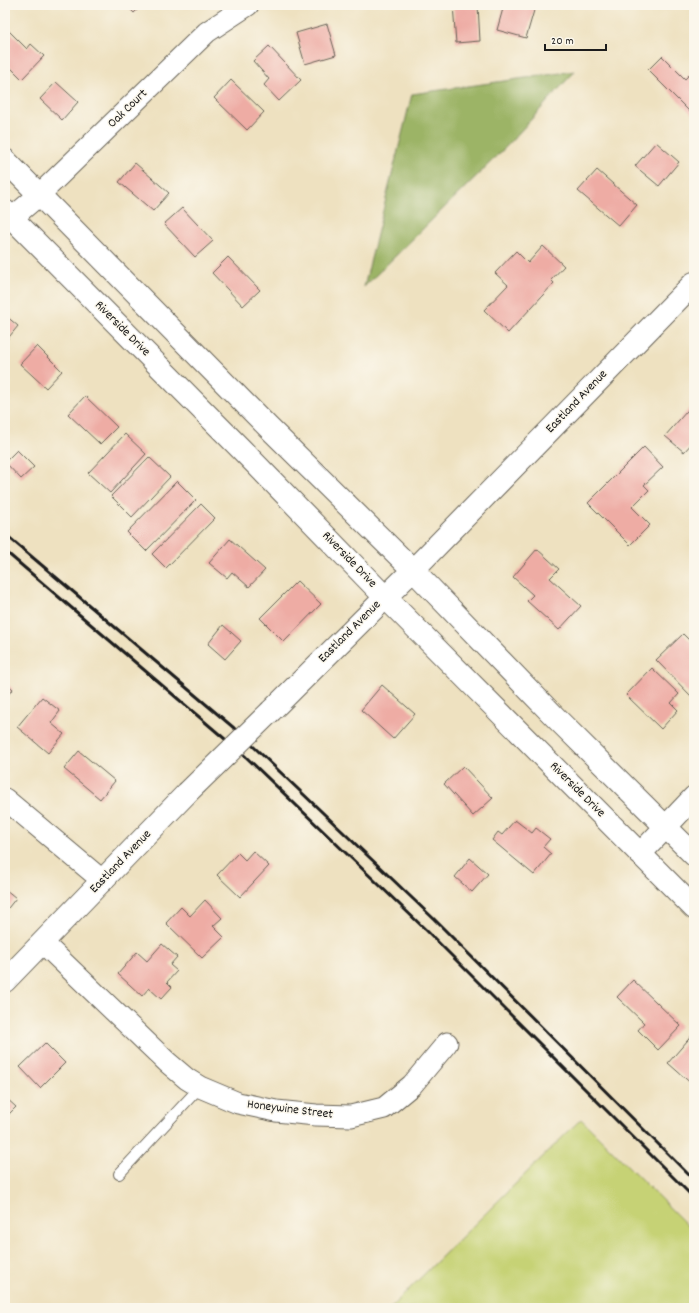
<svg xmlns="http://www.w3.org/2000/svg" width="699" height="1313" viewBox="0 0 699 1313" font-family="Dekko,sans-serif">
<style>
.green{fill:#c6d274;stroke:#717748}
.forest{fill:#9cb466;stroke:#5c6841}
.building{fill:#eeaca4}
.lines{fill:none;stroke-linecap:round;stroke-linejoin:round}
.lane-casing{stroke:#666155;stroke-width:12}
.street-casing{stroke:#666155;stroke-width:23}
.secondary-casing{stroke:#666155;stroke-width:24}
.lane{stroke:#fff;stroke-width:10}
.street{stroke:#fff;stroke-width:21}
.secondary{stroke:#fff;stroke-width:22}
.rail{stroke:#1c1c1c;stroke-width:3}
.secondary-bridge-casing{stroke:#666155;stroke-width:24;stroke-linecap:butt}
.secondary-bridge{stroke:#fff;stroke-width:22}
.labels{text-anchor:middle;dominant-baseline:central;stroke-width:3;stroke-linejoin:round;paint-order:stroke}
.street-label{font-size:13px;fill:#1c1c1c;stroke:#fbf7ec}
</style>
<rect width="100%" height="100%" fill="#fbf7ec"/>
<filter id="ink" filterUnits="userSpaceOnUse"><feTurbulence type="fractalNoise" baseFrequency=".025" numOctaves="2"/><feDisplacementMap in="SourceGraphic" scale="8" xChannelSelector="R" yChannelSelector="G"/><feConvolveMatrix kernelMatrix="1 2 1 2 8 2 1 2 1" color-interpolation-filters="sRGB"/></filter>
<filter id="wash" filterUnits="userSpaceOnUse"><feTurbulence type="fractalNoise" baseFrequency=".012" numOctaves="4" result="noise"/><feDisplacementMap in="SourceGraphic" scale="16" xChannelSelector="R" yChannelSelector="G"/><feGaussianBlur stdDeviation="0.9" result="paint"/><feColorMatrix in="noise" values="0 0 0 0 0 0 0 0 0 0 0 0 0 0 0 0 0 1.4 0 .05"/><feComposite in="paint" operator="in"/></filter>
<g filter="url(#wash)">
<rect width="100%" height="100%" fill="#eee1c0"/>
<!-- green -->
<path class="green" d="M 581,1119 L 694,1232 L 694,1308 L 390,1308 Z"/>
<!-- forest -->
<path class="forest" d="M 575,71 L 508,145 L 364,287 L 412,94 Z"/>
<g id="blocks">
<!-- building -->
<path class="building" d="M 126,5 L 142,5 L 134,13 Z
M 453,5 L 478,5 L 480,41 L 456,43 Z
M 504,5 L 527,5 L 535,7 L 526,38 L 497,30 Z
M 327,24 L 336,55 L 305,64 L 296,33 Z
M 5,27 L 27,49 L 31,44 L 44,56 L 22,79 L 5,62 Z
M 269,46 L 301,80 L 279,101 L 264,85 L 269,79 L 253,61 Z
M 662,56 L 685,79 L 692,72 L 694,74 L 694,116 L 648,70 Z
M 231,80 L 264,112 L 247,130 L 214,98 Z
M 56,82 L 78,102 L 62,120 L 40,99 Z
M 656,142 L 679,162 L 659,186 L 635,166 Z
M 135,163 L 169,193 L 153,211 L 119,182 Z
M 597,170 L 637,205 L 619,226 L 578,191 Z
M 182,208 L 213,241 L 195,257 L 164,224 Z
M 543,246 L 564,266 L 551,280 L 554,283 L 508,333 L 484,310 L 508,285 L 495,273 L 516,251 L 528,263 Z
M 228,257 L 260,290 L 243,306 L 212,273 Z
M 5,315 L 18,326 L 5,342 Z
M 37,346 L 62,371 L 46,388 L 20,364 Z
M 85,396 L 117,427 L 100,444 L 68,414 Z
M 694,403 L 694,441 L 684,452 L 665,436 Z
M 125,434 L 146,454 L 110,493 L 88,473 Z
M 644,447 L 663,467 L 644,485 L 649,490 L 632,507 L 650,525 L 630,545 L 588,503 Z
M 17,450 L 34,467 L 21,479 L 5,462 Z
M 149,457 L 170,477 L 132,517 L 111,496 Z
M 177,481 L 196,500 L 146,551 L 127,532 Z
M 201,504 L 215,518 L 166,568 L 152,554 Z
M 230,539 L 265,570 L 249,587 L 232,572 L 227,578 L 209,563 Z
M 537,549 L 559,569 L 550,578 L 581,606 L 559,630 L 527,601 L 533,595 L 513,577 Z
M 297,581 L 321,604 L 284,642 L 260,618 Z
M 223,625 L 241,641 L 225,659 L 208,644 Z
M 683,634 L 694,645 L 694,695 L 692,697 L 656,660 Z
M 652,668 L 679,694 L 671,703 L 678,710 L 661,729 L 626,695 Z
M 5,682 L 13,689 L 5,698 Z
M 382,685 L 415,714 L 393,739 L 361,710 Z
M 42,697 L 60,711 L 51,723 L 64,734 L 48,753 L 17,727 Z
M 79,751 L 115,781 L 100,799 L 64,769 Z
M 463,766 L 493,798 L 473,816 L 444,784 Z
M 515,820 L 532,833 L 536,828 L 550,839 L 543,847 L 551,854 L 534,875 L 492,840 L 498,832 L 502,835 Z
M 253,851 L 269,866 L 240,897 L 217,875 L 238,853 L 245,860 Z
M 470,858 L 488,874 L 472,892 L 455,877 Z
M 5,889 L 16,898 L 5,912 Z
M 205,900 L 222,918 L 213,926 L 224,937 L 202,958 L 166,923 L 181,907 L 190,916 Z
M 162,944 L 177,957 L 170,965 L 177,971 L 167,982 L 172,987 L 161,999 L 149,988 L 142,996 L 118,974 L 137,952 L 147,961 Z
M 633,980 L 681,1026 L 658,1050 L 638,1030 L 644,1023 L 617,997 Z
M 694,1033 L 694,1086 L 668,1063 Z
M 45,1043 L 65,1063 L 40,1088 L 20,1067 Z
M 5,1097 L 16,1107 L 5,1118 Z"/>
</g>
</g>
<g filter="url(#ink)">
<use href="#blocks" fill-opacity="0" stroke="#666155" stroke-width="1"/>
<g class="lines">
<defs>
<path id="lane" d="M 119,1174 L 200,1087"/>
<path id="street" d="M 12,218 L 39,195 L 207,32 L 248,5
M 5,799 L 103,881
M 43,943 L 167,1062 L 187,1079 L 200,1087 L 238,1103 L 276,1111 L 316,1115 L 351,1116 L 384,1108 L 412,1085 L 447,1043"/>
<path id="secondary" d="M 5,160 L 268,427 L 413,570 L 557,719 L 694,855
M 5,211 L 242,450 L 385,597 L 694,908
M 271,711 L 413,570 L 694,283
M 640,854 L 694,797
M 5,981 L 187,793"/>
</defs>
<!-- lane casing -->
<use href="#lane" class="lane-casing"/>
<!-- street casing -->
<use href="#street" class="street-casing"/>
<!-- secondary casing -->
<use href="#secondary" class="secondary-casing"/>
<!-- lane -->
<use href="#lane" class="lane"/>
<!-- street -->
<use href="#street" class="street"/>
<!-- secondary -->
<use href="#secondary" class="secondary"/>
<!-- rail -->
<path class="rail" d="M 5,534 L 234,728 L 255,748 L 434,919 L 694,1180
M 5,551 L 246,757 L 426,930 L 694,1198"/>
<defs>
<path id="secondary-bridge" d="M 187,793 L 271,711"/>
</defs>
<!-- secondary-bridge casing -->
<use href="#secondary-bridge" class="secondary-bridge-casing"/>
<!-- secondary-bridge -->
<use href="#secondary-bridge" class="secondary-bridge"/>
</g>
</g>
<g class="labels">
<!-- street labels -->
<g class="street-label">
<text transform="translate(128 109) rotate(-44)">Oak Court</text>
<text transform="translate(122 329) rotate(45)">Riverside Drive</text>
<text transform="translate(577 402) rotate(-46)">Eastland Avenue</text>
<text transform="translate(349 560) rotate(46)">Riverside Drive</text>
<text transform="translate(350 632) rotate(-45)">Eastland Avenue</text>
<text transform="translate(577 790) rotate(45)">Riverside Drive</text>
<text transform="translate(121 862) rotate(-46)">Eastland Avenue</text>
<text transform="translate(290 1110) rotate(7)">Honeywine Street</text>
</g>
</g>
<!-- margin -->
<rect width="699" height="1313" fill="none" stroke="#fbf7ec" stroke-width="20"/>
<!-- scale -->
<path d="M545 44v6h61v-6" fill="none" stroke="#1c1c1c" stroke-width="2"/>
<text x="551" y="44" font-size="12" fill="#1c1c1c" stroke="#fbf7ec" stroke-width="3" paint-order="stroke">20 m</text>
</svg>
